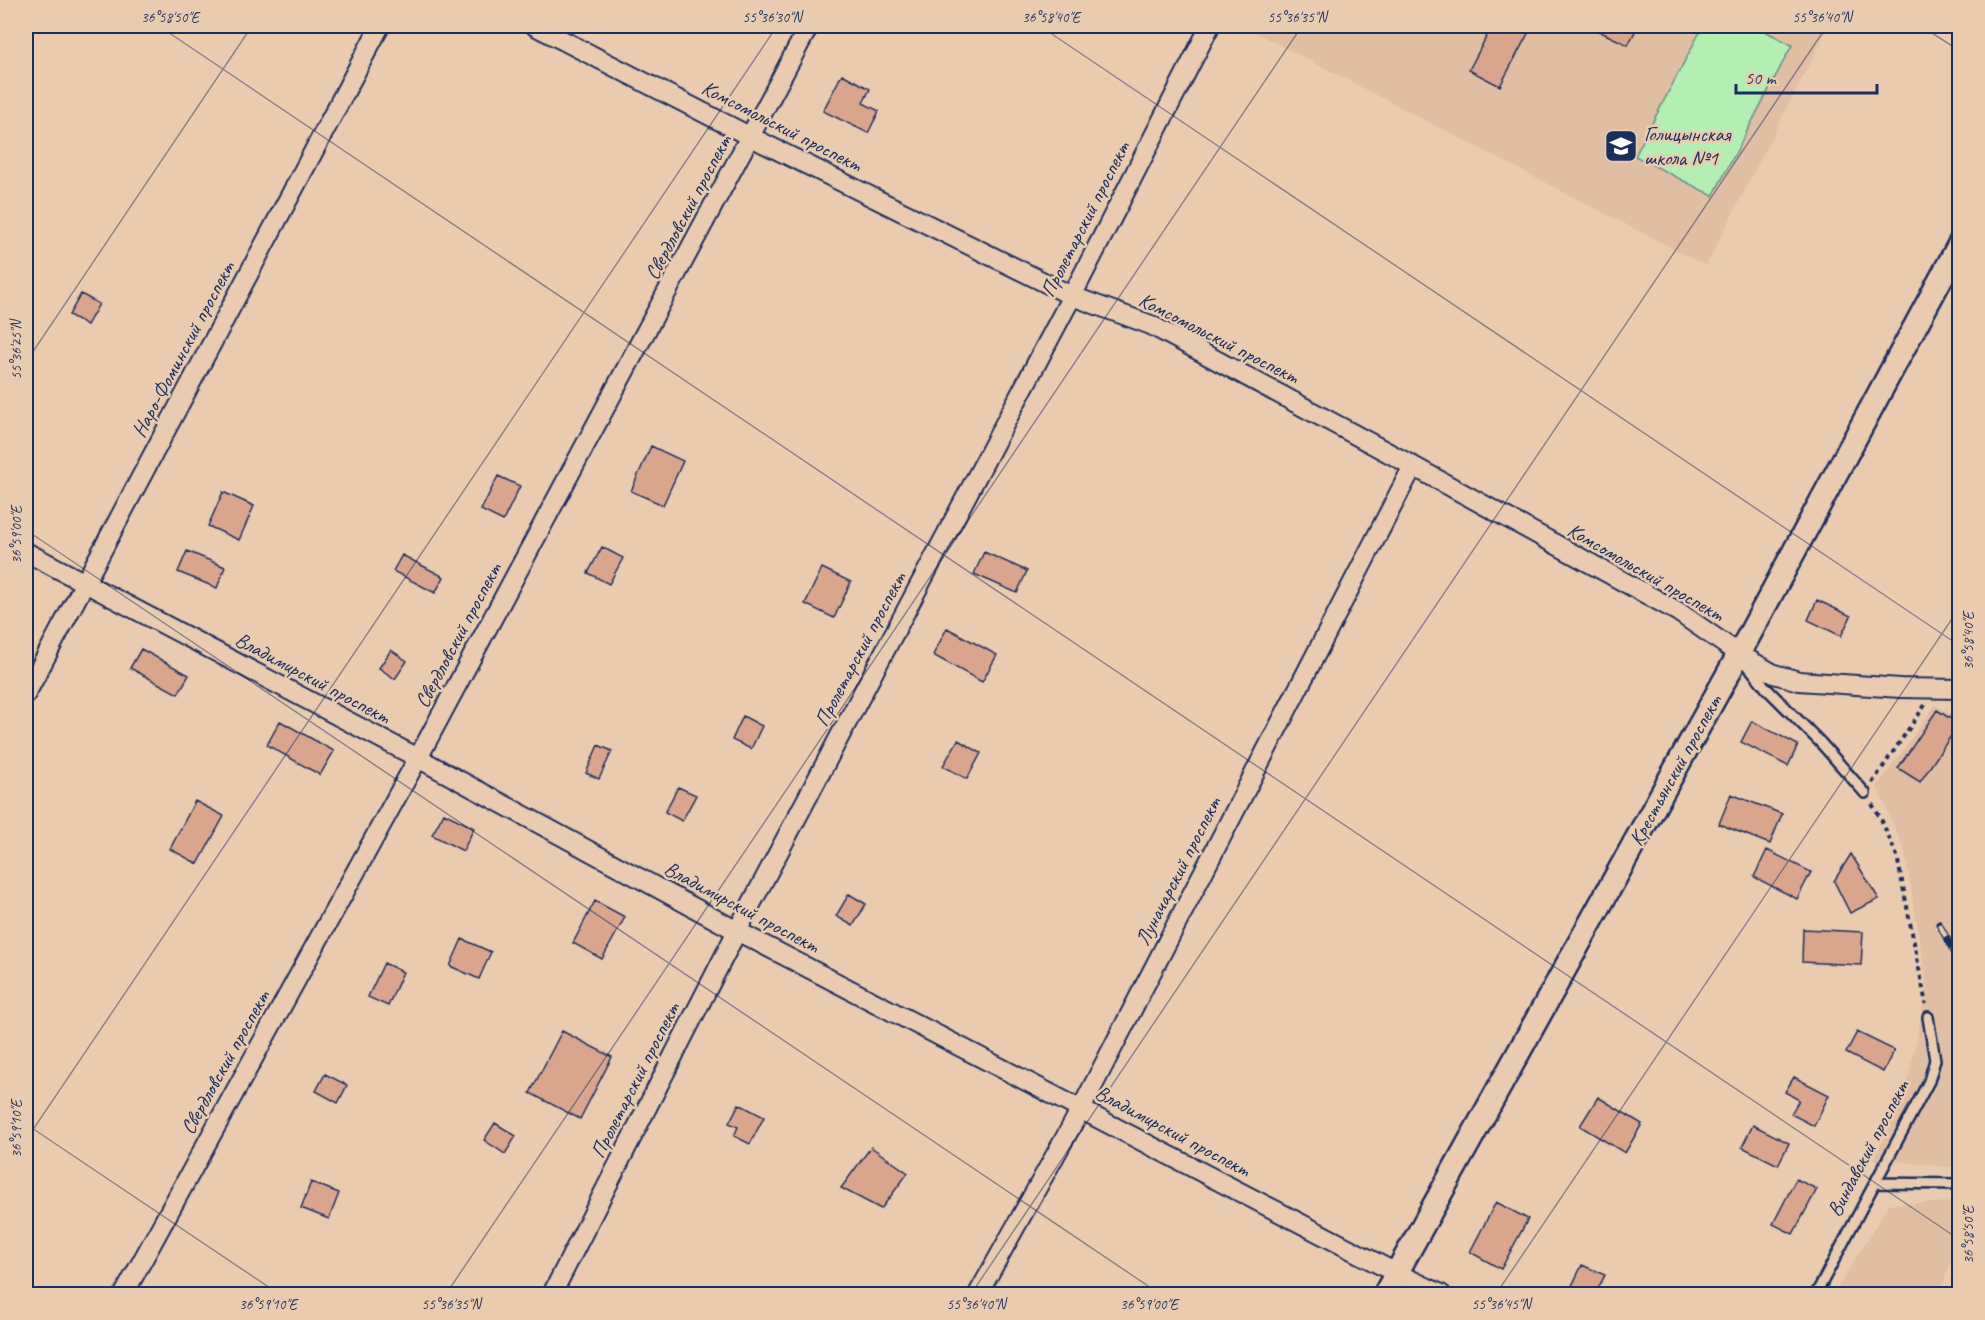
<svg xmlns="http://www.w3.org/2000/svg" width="1985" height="1320" viewBox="0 0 1985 1320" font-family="Caveat,sans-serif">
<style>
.built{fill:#e0bea4}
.green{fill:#b3eeb3;stroke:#678e88;stroke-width:1.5}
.building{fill:#d9a68d;stroke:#1b2f5e;stroke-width:1.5}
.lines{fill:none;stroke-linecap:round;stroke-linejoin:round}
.service-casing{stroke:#1b2f5e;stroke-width:14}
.minor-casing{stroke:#1b2f5e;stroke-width:22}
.tertiary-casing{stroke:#1b2f5e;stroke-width:27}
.path{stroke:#1b2f5e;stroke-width:4;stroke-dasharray:4.5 4.5;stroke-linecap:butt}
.service{stroke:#e9ccaf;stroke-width:9}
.minor{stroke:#e9ccaf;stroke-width:18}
.tertiary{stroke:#e9ccaf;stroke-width:22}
.rail-casing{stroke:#1b2f5e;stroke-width:7}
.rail{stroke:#e9ccaf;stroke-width:4.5;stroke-dasharray:14;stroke-linecap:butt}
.ticks{fill:none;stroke:#1b2f5e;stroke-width:1.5;stroke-opacity:0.45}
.labels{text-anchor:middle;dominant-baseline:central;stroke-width:5;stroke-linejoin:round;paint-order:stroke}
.street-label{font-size:21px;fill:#1b2f5e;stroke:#e9ccaf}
.poi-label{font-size:21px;fill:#1b2f5e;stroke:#e9ccaf;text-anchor:start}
.neatline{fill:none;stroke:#1b2f5e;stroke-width:2}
.ticks-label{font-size:15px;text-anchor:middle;fill:#1b2f5e}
</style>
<rect width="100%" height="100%" fill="#e9ccaf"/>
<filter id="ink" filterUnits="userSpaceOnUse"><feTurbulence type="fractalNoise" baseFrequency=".0167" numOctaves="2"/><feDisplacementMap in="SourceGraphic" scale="12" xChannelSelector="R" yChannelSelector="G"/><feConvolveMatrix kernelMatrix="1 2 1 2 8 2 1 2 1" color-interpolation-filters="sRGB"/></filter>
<g filter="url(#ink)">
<!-- built -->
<path class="built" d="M 1243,26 L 1829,26 L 1706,266 Z
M 1935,705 L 1959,718 L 1959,1168 L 1873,1159 L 1903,1102 L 1927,987 L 1905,852 L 1877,787 Z
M 1959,1202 L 1959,1240 L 1939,1294 L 1834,1294 L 1889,1204 Z"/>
<!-- green -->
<path class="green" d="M 1703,26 L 1755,26 L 1792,45 L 1713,196 L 1635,156 Z"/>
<!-- building -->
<path class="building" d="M 1492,26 L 1532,26 L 1500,86 L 1469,70 Z
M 1588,26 L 1638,26 L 1628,45 Z
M 842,74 L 870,89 L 863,103 L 879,111 L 868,133 L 823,111 Z
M 81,294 L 99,304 L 87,325 L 69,315 Z
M 651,446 L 683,461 L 663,505 L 631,491 Z
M 498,476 L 520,486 L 503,521 L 481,510 Z
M 223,492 L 254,506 L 239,540 L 208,526 Z
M 602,547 L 623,558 L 609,584 L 588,573 Z
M 187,551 L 225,567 L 217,588 L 178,572 Z
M 984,552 L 1027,571 L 1017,593 L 974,574 Z
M 402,555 L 444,577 L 435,593 L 393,571 Z
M 822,568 L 851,582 L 834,618 L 805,604 Z
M 1817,600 L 1851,616 L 1841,636 L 1808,620 Z
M 947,628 L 997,655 L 982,682 L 933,655 Z
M 141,649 L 189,675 L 178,694 L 130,668 Z
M 391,650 L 407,661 L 395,679 L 379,668 Z
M 1937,710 L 1959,724 L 1920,782 L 1898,768 Z
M 743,716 L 762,726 L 751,749 L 732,740 Z
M 280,721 L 334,751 L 320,775 L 267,745 Z
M 1752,721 L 1798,745 L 1788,766 L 1741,742 Z
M 958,740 L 981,753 L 967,779 L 943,766 Z
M 598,745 L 612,751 L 599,779 L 586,773 Z
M 678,787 L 696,795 L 682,821 L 665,812 Z
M 1731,794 L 1782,814 L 1770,844 L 1719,824 Z
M 195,801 L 224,816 L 198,864 L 170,849 Z
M 444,813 L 474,828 L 463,851 L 432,835 Z
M 1767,850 L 1811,872 L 1797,899 L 1754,877 Z
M 1851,854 L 1879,899 L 1850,913 L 1834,881 Z
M 849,894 L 866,904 L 853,926 L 836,916 Z
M 595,901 L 625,917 L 602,959 L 573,943 Z
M 1803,929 L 1863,932 L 1861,965 L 1802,962 Z
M 462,939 L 491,952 L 479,979 L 450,966 Z
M 384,963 L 403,972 L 388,1006 L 368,997 Z
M 562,1031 L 612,1057 L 580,1119 L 530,1093 Z
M 1857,1032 L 1894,1050 L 1883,1072 L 1846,1053 Z
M 325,1074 L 347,1085 L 338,1103 L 316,1091 Z
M 1794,1077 L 1829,1095 L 1814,1126 L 1791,1114 L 1799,1100 L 1785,1092 Z
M 1598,1097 L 1642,1124 L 1625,1153 L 1580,1126 Z
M 739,1104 L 764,1117 L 750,1144 L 734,1136 L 738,1127 L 729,1123 Z
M 495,1123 L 516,1136 L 505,1154 L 484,1140 Z
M 1753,1125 L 1789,1143 L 1778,1165 L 1742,1147 Z
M 871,1147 L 908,1173 L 881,1209 L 841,1188 Z
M 1796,1179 L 1817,1189 L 1793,1234 L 1773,1224 Z
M 311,1182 L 339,1193 L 329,1219 L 301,1208 Z
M 1496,1202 L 1528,1219 L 1501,1269 L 1470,1252 Z
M 1582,1265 L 1605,1275 L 1595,1294 L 1568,1294 Z"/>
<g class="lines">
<defs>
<path id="service" d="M 1746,663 L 1766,688 L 1820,742 L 1865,793
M 1875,1183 L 1960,1184
M 1816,1294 L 1929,1081 L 1935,1060 L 1928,1017"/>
<path id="minor" d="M 535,26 L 751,137 L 1072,296 L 1151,325 L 1413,466 L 1677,611 L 1739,654 L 1774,674 L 1799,681 L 1900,688 L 1960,689
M 26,552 L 418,758 L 737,931 L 1396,1273 L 1441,1294
M 26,694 L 380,26
M 124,1294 L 418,758 L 809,26
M 552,1294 L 737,931 L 1072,296 L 1210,26
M 978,1294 L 1081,1109 L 1413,466"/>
<path id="tertiary" d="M 1385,1294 L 1739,654 L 1960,243"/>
</defs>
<!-- service casing -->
<use href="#service" class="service-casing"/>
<!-- minor casing -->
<use href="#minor" class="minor-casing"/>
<!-- tertiary casing -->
<use href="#tertiary" class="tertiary-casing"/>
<!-- path -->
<path class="path" d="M 1872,783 L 1925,705
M 1872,804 L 1881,819 L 1897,856 L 1926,1004"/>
<!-- service -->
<use href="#service" class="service"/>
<!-- minor -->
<use href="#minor" class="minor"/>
<!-- tertiary -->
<use href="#tertiary" class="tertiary"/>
<defs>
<path id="rail" d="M 1939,924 L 1960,963"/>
</defs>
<!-- rail casing -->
<use href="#rail" class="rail-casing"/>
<!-- rail -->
<use href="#rail" class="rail"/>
</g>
</g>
<!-- ticks -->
<path class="ticks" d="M 159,26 L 1960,1240M 1040,26 L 1960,646M 1921,26 L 1960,51M 26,362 L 252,26M 26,530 L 1160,1294M 26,1124 L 279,1294M 26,1140 L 777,26M 446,1294 L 1302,26M 971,1294 L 1827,26M 1496,1294 L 1960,607"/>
<!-- icons -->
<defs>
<symbol id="school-square" viewBox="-11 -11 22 22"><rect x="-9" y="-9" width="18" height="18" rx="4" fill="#1b2f5e" stroke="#e9ccaf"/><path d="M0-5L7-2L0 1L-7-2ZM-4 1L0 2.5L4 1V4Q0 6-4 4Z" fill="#fff"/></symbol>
</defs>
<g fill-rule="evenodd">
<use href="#school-square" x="1602" y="127" width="38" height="38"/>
</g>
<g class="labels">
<!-- street labels -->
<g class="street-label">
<text transform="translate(782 126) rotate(27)">Комсомольский проспект</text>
<text transform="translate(688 207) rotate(-62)">Свердловский проспект</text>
<text transform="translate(1085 219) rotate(-63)">Пролетарский проспект</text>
<text transform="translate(1219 338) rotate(27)">Комсомольский проспект</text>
<text transform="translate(183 349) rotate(-62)">Наро-Фоминский проспект</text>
<text transform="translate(1646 572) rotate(30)">Комсомольский проспект</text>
<text transform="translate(458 635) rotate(-62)">Свердловский проспект</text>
<text transform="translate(860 649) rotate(-62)">Пролетарский проспект</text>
<text transform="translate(313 678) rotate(28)">Владимирский проспект</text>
<text transform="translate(1675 770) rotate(-61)">Крестьянский проспект</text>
<text transform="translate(1178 871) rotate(-63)">Луначарский проспект</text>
<text transform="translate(742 907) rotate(28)">Владимирский проспект</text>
<text transform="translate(225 1062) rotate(-61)">Свердловский проспект</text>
<text transform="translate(635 1080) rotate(-63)">Пролетарский проспект</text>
<text transform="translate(1173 1131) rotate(28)">Владимирский проспект</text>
<text transform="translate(1868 1148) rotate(-62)">Виндавский проспект</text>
</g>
<!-- poi labels -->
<g class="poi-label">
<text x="1644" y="134">Голицынская<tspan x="1644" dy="24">школа №1</tspan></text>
</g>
</g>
<!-- margin -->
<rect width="1985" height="1320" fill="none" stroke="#e9ccaf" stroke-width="66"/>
<!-- scale -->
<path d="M1736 84v9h141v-9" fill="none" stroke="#1b2f5e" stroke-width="3"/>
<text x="1745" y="84" font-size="18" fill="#1b2f5e" stroke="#e9ccaf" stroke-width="4.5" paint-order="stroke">50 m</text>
<rect x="33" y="33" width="1919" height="1254" class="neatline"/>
<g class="ticks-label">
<text x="170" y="22">36°58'50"E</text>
<text x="772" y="22">55°36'30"N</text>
<text x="1051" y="22">36°58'40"E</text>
<text x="1297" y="22">55°36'35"N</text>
<text x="1822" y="22">55°36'40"N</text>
<text transform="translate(16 350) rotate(-90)" y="5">55°36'25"N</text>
<text transform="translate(16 535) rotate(-90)" y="5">36°59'00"E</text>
<text transform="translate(1968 641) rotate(-90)" y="5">36°58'40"E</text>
<text transform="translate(16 1129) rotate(-90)" y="5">36°59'10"E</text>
<text transform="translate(1968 1235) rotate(-90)" y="5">36°58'50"E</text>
<text x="268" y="1309">36°59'10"E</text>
<text x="451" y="1309">55°36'35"N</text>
<text x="976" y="1309">55°36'40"N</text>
<text x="1149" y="1309">36°59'00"E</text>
<text x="1501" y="1309">55°36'45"N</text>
</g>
</svg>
